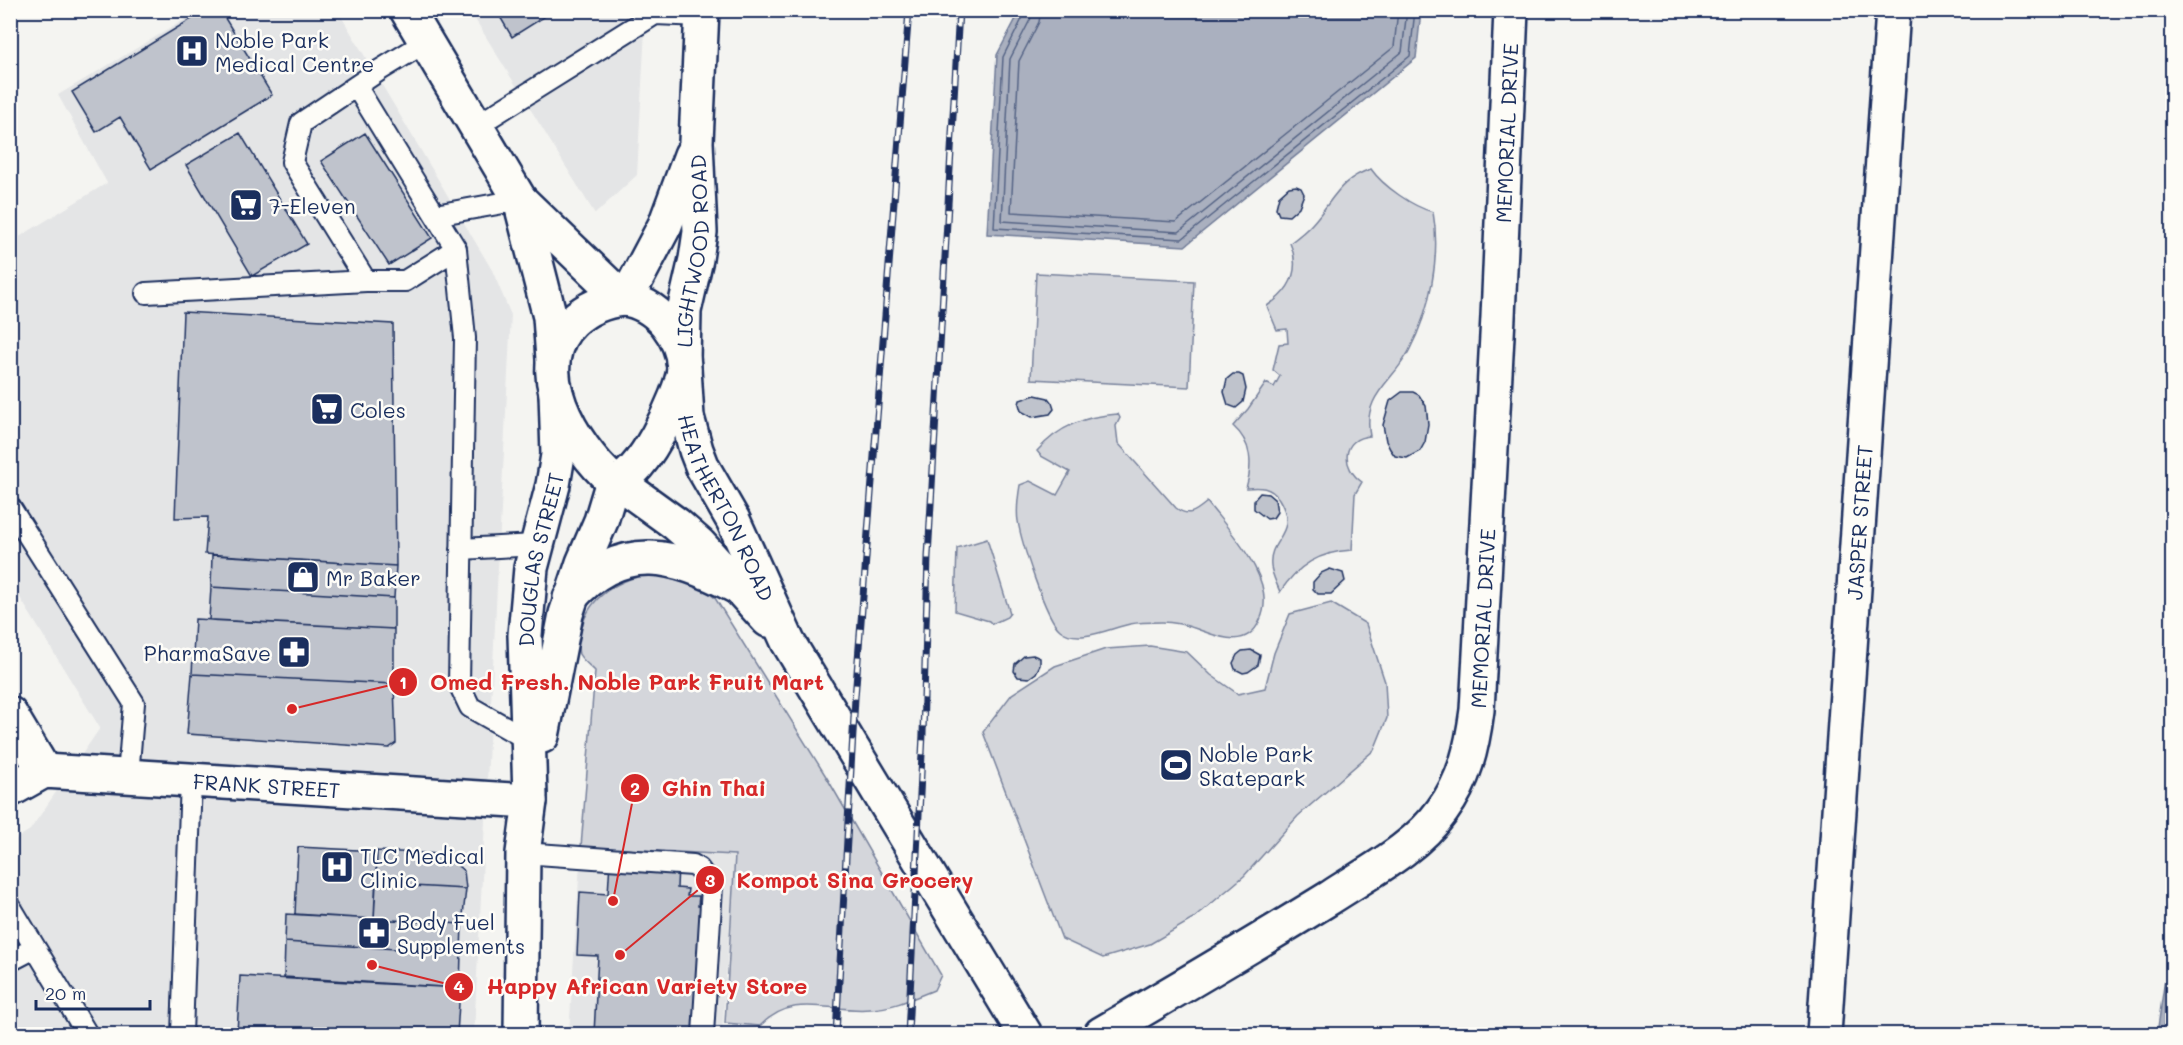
<svg xmlns="http://www.w3.org/2000/svg" width="2183" height="1045" viewBox="0 0 2183 1045" font-family="Mali,sans-serif">
<style>
.built{fill:#e4e5e6}
.green{fill:#d4d6db;stroke:#78829c;stroke-width:1.5}
.water{fill:#aab0bf;stroke:#717c98;stroke-width:1.5}
.lines{fill:none;stroke-linecap:round;stroke-linejoin:round}
.shore{stroke:#546385;stroke-width:1.5}
.building{fill:#bfc3cc;stroke:#1b2f5e;stroke-width:1.5}
.service-casing{stroke:#1b2f5e;stroke-width:24}
.minor-casing{stroke:#1b2f5e;stroke-width:38}
.secondary-casing{stroke:#1b2f5e;stroke-width:38}
.primary-casing{stroke:#1b2f5e;stroke-width:38}
.service{stroke:#fdfcf7;stroke-width:20}
.minor{stroke:#fdfcf7;stroke-width:33}
.secondary{stroke:#fdfcf7;stroke-width:33}
.primary{stroke:#fdfcf7;stroke-width:33}
.rail-casing{stroke:#1b2f5e;stroke-width:7}
.rail{stroke:#fdfcf7;stroke-width:4.5;stroke-dasharray:14;stroke-linecap:butt}
.labels{text-anchor:middle;dominant-baseline:central;stroke-width:5;stroke-linejoin:round;paint-order:stroke}
.poi-label{font-size:21px;fill:#1b2f5e;stroke:#fdfcf7;text-anchor:start}
.street-label{font-size:21px;fill:#1b2f5e;stroke:#fdfcf7}
.leader{fill:none;stroke:#d62828;stroke-width:2}
.callout-dot{fill:#d62828;stroke:#fdfcf7;stroke-width:2}
.mark-label{font-size:18px;text-anchor:middle;font-weight:bold;fill:#fff}
.callout-label{font-size:22px;text-anchor:middle;font-weight:bold;fill:#d62828;stroke:#fdfcf7;stroke-width:5;stroke-linejoin:round;paint-order:stroke}
</style>
<rect width="100%" height="100%" fill="#f4f4f1"/>
<filter id="ink" filterUnits="userSpaceOnUse"><feTurbulence type="fractalNoise" baseFrequency=".0167" numOctaves="2"/><feDisplacementMap in="SourceGraphic" scale="12" xChannelSelector="R" yChannelSelector="G"/><feConvolveMatrix kernelMatrix="1 2 1 2 8 2 1 2 1" color-interpolation-filters="sRGB"/></filter>
<g filter="url(#ink)">
<!-- built -->
<path class="built" d="M 199,11 L 338,11 L 492,270 L 511,315 L 474,1034 L 11,1034 L 11,842 L 30,830 L 100,728 L 11,583 L 11,242 L 107,183 L 58,95 Z
M 470,11 L 646,11 L 637,175 L 595,214 Z
M 581,847 L 735,854 L 722,1034 L 569,1034 Z"/>
<!-- green -->
<path class="green" d="M 1371,169 C 1383,186 1413,207 1433,212 C 1441,257 1430,311 1409,351 C 1393,382 1362,395 1370,436 C 1341,438 1341,468 1362,482 L 1355,494 L 1352,550 C 1319,552 1298,565 1280,592 C 1277,584 1271,573 1271,565 C 1268,538 1300,534 1279,499 C 1270,486 1260,487 1246,488 C 1253,464 1252,443 1233,426 L 1248,409 L 1266,383 L 1274,387 L 1280,376 L 1273,370 L 1279,344 L 1288,343 L 1287,329 L 1277,330 L 1267,306 C 1290,291 1301,270 1290,243 C 1298,237 1306,231 1312,224 C 1333,201 1339,179 1371,169 Z
M 1036,273 L 1194,281 L 1189,387 L 1031,379 Z
M 1118,414 L 1120,418 L 1116,426 L 1118,443 L 1176,508 C 1189,518 1196,511 1207,502 C 1229,531 1279,580 1260,620 C 1247,650 1219,637 1197,629 C 1186,625 1173,622 1162,622 C 1151,622 1140,622 1130,624 C 1110,628 1078,645 1060,630 C 1046,619 1021,541 1018,521 C 1016,509 1018,497 1020,485 L 1030,481 L 1057,495 L 1070,472 L 1041,456 L 1037,451 C 1059,426 1085,416 1118,414 Z
M 987,539 L 1010,613 L 1007,617 L 992,624 L 989,621 L 955,611 L 957,548 Z
M 652,573 C 674,574 699,583 715,598 L 827,778 L 941,975 L 934,990 C 914,998 893,1008 871,1009 C 829,1013 794,991 760,1026 L 725,1023 L 735,855 L 581,847 L 595,671 C 590,666 582,660 579,654 C 577,648 579,641 580,635 C 586,597 617,580 652,573 Z
M 1331,603 L 1366,624 L 1385,682 L 1387,718 L 1374,750 L 1298,816 L 1244,876 L 1193,919 L 1150,944 L 1103,958 L 1062,939 L 983,732 L 1012,694 L 1055,666 L 1106,649 L 1150,646 L 1187,652 L 1211,675 L 1238,694 L 1265,688 L 1274,653 L 1290,614 Z"/>
<!-- water -->
<path class="water" d="M 1020,11 L 1020,10 L 1421,11 L 1416,58 L 1185,246 L 987,234 L 997,55 Z
M 2172,931 L 2172,1034 L 2157,1034 Z"/>
<g class="lines">
<!-- shore -->
<path class="shore" d="M 1025,10 L 1024,15 L 1003,57 L 994,228 L 1182,239 L 1410,56 L 1415,10
M 1032,10 L 1031,18 L 1010,59 L 1002,221 L 1179,232 L 1402,52 L 1407,10
M 1041,10 L 1039,22 L 1019,61 L 1011,212 L 1176,222 L 1394,47 L 1398,10
M 2163,1034 L 2172,971"/>
</g>
<!-- building -->
<path class="building" d="M 206,10 L 220,10 L 272,95 L 151,169 L 120,117 L 96,132 L 72,92 Z
M 496,10 L 555,10 L 512,37 Z
M 240,133 L 307,244 L 252,276 L 186,165 Z
M 365,133 L 432,238 L 389,265 L 321,161 Z
M 1296,186 L 1301,188 L 1304,194 L 1299,207 L 1289,216 L 1279,215 L 1276,208 L 1279,196 L 1289,187 Z
M 183,312 L 393,324 L 396,566 L 205,554 L 208,517 L 175,518 Z
M 1233,374 L 1239,374 L 1243,376 L 1246,389 L 1243,402 L 1236,408 L 1228,405 L 1224,392 L 1227,379 Z
M 1402,392 L 1413,392 L 1419,395 L 1426,406 L 1427,414 L 1428,424 L 1425,442 L 1420,451 L 1407,458 L 1395,456 L 1390,449 L 1386,441 L 1383,425 L 1390,401 Z
M 1035,395 L 1048,398 L 1052,403 L 1054,409 L 1050,414 L 1032,417 L 1021,411 L 1019,404 L 1020,400 Z
M 1260,493 L 1268,494 L 1275,500 L 1277,512 L 1273,518 L 1267,519 L 1254,509 L 1254,500 Z
M 212,555 L 396,566 L 394,598 L 211,587 Z
M 1330,569 L 1343,573 L 1345,581 L 1331,594 L 1318,594 L 1313,589 L 1313,582 L 1321,573 Z
M 211,587 L 394,598 L 394,629 L 209,620 Z
M 195,619 L 394,629 L 394,684 L 192,674 Z
M 1251,650 L 1260,655 L 1258,665 L 1248,672 L 1243,673 L 1235,669 L 1233,663 L 1237,655 L 1242,651 Z
M 1033,655 L 1040,658 L 1040,665 L 1036,673 L 1029,678 L 1018,677 L 1014,671 L 1015,664 L 1024,656 Z
M 192,674 L 394,684 L 396,743 L 389,748 L 187,734 Z
M 298,847 L 377,851 L 374,919 L 295,914 Z
M 377,851 L 443,854 L 464,871 L 466,889 L 376,884 Z
M 610,861 L 678,865 L 677,888 L 688,889 L 687,896 L 699,896 L 698,906 L 704,906 L 697,1034 L 594,1034 L 598,956 L 577,955 L 580,892 L 608,894 Z
M 376,884 L 466,889 L 462,924 L 374,919 Z
M 286,914 L 462,924 L 461,953 L 285,942 Z
M 285,942 L 461,953 L 460,988 L 284,977 Z
M 240,976 L 460,988 L 457,1034 L 237,1034 Z"/>
<g class="lines">
<defs>
<path id="service" d="M 356,86 L 456,249 L 465,338 L 459,684 L 470,707 L 530,741
M 476,126 L 655,14 L 702,16
M 435,215 L 520,200
M 366,281 L 292,162 L 301,123 L 380,70 L 426,42
M 146,293 L 366,281 L 405,281 L 456,249
M 10,507 L 134,703 L 128,776
M 461,549 L 536,545
M 523,853 L 693,865 L 699,869 L 712,887 L 703,1034
M 10,906 L 87,1034
M 10,961 L 35,948
M 182,1034 L 191,779"/>
<g id="minor">
<path d="M 10,714 L 44,771"/>
<path id="s1" d="M 10,790 L 44,771 L 530,801"/>
<path id="s2" d="M 1101,1034 C 1178,989 1255,944 1331,897 C 1369,872 1415,849 1442,811 C 1465,780 1472,748 1477,710 L 1498,317 L 1511,10"/>
<path id="s3" d="M 1824,1034 L 1893,10"/>
</g>
<g id="secondary">
<path d="M 626,299 L 665,225 L 691,155"/>
<path id="s4" d="M 683,361 L 684,311 L 696,259 L 700,232 L 696,142 L 702,10"/>
<path d="M 570,598 C 622,538 677,555 737,587"/>
<path d="M 542,736 L 566,614 L 583,563 L 601,521 L 613,481"/>
<path id="s5" d="M 530,796 L 525,635 L 531,568 L 553,485 L 558,455 L 556,393"/>
<path d="M 521,1034 L 523,853 L 530,801"/>
</g>
<g id="primary">
<path d="M 407,10 L 520,200 L 550,317 L 553,359"/>
<path d="M 520,200 L 623,299"/>
<path d="M 623,299 C 639,300 655,310 666,323 C 676,336 684,353 684,369 C 682,393 639,485 613,481 C 574,447 524,367 573,321 C 587,308 604,301 623,299 Z"/>
<path id="s6" d="M 684,369 L 687,417 L 696,450 L 703,468 L 733,520 L 788,642 L 1025,1034"/>
<path d="M 618,482 L 676,524 L 700,545 L 768,620"/>
</g>
</defs>
<!-- service casing -->
<use href="#service" class="service-casing"/>
<!-- minor casing -->
<use href="#minor" class="minor-casing"/>
<!-- secondary casing -->
<use href="#secondary" class="secondary-casing"/>
<!-- primary casing -->
<use href="#primary" class="primary-casing"/>
<!-- service -->
<use href="#service" class="service"/>
<!-- minor -->
<use href="#minor" class="minor"/>
<!-- secondary -->
<use href="#secondary" class="secondary"/>
<!-- primary -->
<use href="#primary" class="primary"/>
<defs>
<path id="rail" d="M 836,1034 L 855,698 L 909,10
M 908,1034 L 923,734 L 928,557 L 959,10"/>
</defs>
<!-- rail casing -->
<use href="#rail" class="rail-casing"/>
<!-- rail -->
<use href="#rail" class="rail"/>
</g>
</g>
<!-- icons -->
<defs>
<symbol id="hospital-square" viewBox="-11 -11 22 22"><rect x="-9" y="-9" width="18" height="18" rx="4" fill="#1b2f5e" stroke="#fdfcf7"/><path d="M-5-5h3v3.5h4V-5h3V5h-3V1.5h-4V5h-3Z" fill="#fff"/></symbol>
<symbol id="supermarket-square" viewBox="-11 -11 22 22"><rect x="-9" y="-9" width="18" height="18" rx="4" fill="#1b2f5e" stroke="#fdfcf7"/><path d="M-6-5.5h2.5l.6 2H6L4.5 2H-2.5L-4.4-4H-6ZM-1.5 3.2a1.3 1.3 0 1 0 .1 0ZM3 3.2a1.3 1.3 0 1 0 .1 0Z" fill="#fff"/></symbol>
<symbol id="shop-square" viewBox="-11 -11 22 22"><rect x="-9" y="-9" width="18" height="18" rx="4" fill="#1b2f5e" stroke="#fdfcf7"/><path d="M-5-2.5h2.3a2.7 3.5 0 0 1 5.4 0H5L5.5 6h-11ZM-1.5-2.5h3a1.5 2.3 0 0 0-3 0Z" fill="#fff"/></symbol>
<symbol id="pharmacy-square" viewBox="-11 -11 22 22"><rect x="-9" y="-9" width="18" height="18" rx="4" fill="#1b2f5e" stroke="#fdfcf7"/><path d="M-2-6h4v4h4v4h-4v4h-4v-4h-4v-4h4Z" fill="#fff"/></symbol>
<symbol id="stadium-square" viewBox="-11 -11 22 22"><rect x="-9" y="-9" width="18" height="18" rx="4" fill="#1b2f5e" stroke="#fdfcf7"/><path d="M0-5a6.5 5 0 1 0 0 10a6.5 5 0 1 0 0-10ZM-3.5-1.8h7v3.6h-7Z" fill="#fff"/></symbol>
</defs>
<g fill-rule="evenodd">
<use href="#hospital-square" x="173" y="32" width="38" height="38"/>
<use href="#supermarket-square" x="227" y="186" width="38" height="38"/>
<use href="#supermarket-square" x="308" y="390" width="38" height="38"/>
<use href="#shop-square" x="284" y="558" width="38" height="38"/>
<use href="#pharmacy-square" x="275" y="633" width="38" height="38"/>
<use href="#stadium-square" x="1157" y="746" width="38" height="38"/>
<use href="#hospital-square" x="318" y="848" width="38" height="38"/>
<use href="#pharmacy-square" x="355" y="914" width="38" height="38"/>
</g>
<g class="labels">
<!-- poi labels -->
<g class="poi-label">
<text x="215" y="39">Noble Park<tspan x="215" dy="24">Medical Centre</tspan></text>
<text x="269" y="205">7-Eleven</text>
<text x="350" y="409">Coles</text>
<text x="326" y="577">Mr Baker</text>
<text x="271" y="652" text-anchor="end">PharmaSave</text>
<text x="1199" y="753">Noble Park<tspan x="1199" dy="24">Skatepark</tspan></text>
<text x="360" y="855">TLC Medical<tspan x="360" dy="24">Clinic</tspan></text>
<text x="397" y="921">Body Fuel<tspan x="397" dy="24">Supplements</tspan></text>
</g>
<!-- street labels -->
<g class="street-label">
<text stroke="none"><textPath href="#s2" startOffset="1095">MEMORIAL DRIVE</textPath></text>
<text stroke="none"><textPath href="#s4" startOffset="111">LIGHTWOOD ROAD</textPath></text>
<text stroke="none"><textPath href="#s6" startOffset="147">HEATHERTON ROAD</textPath></text>
<text stroke="none"><textPath href="#s3" startOffset="513">JASPER STREET</textPath></text>
<text stroke="none"><textPath href="#s5" startOffset="238">DOUGLAS STREET</textPath></text>
<text stroke="none"><textPath href="#s2" startOffset="609">MEMORIAL DRIVE</textPath></text>
<text stroke="none"><textPath href="#s1" startOffset="262">FRANK STREET</textPath></text>
</g>
</g>
<!-- callouts -->
<path class="leader" d="M292 709L403 682M613 901L635 788M620 955L710 880M372 965L459 987"/>
<g class="callout-dot">
<circle cx="292" cy="709" r="6"/>
<circle cx="613" cy="901" r="6"/>
<circle cx="620" cy="955" r="6"/>
<circle cx="372" cy="965" r="6"/>
<circle cx="403" cy="682" r="15"/>
<circle cx="635" cy="788" r="15"/>
<circle cx="710" cy="880" r="15"/>
<circle cx="459" cy="987" r="15"/>
</g>
<g class="mark-label">
<text x="403" y="689">1</text>
<text x="635" y="795">2</text>
<text x="710" y="887">3</text>
<text x="459" y="993">4</text>
</g>
<g class="callout-label">
<text x="627" y="690">Omed Fresh. Noble Park Fruit Mart</text>
<text x="714" y="796">Ghin Thai</text>
<text x="855" y="888">Kompot Sina Grocery</text>
<text x="647" y="994">Happy African Variety Store</text>
</g>
<!-- margin -->
<rect width="2183" height="1045" fill="none" stroke="#fdfcf7" stroke-width="36"/>
<rect x="18" y="18" width="2147" height="1009" fill="none" stroke="#1b2f5e" stroke-width="2" filter="url(#ink)"/>
<!-- scale -->
<path d="M36 1000v9h114v-9" fill="none" stroke="#1b2f5e" stroke-width="3"/>
<text x="45" y="1000" font-size="18" fill="#1b2f5e" stroke="#fdfcf7" stroke-width="4.5" paint-order="stroke">20 m</text>
</svg>
